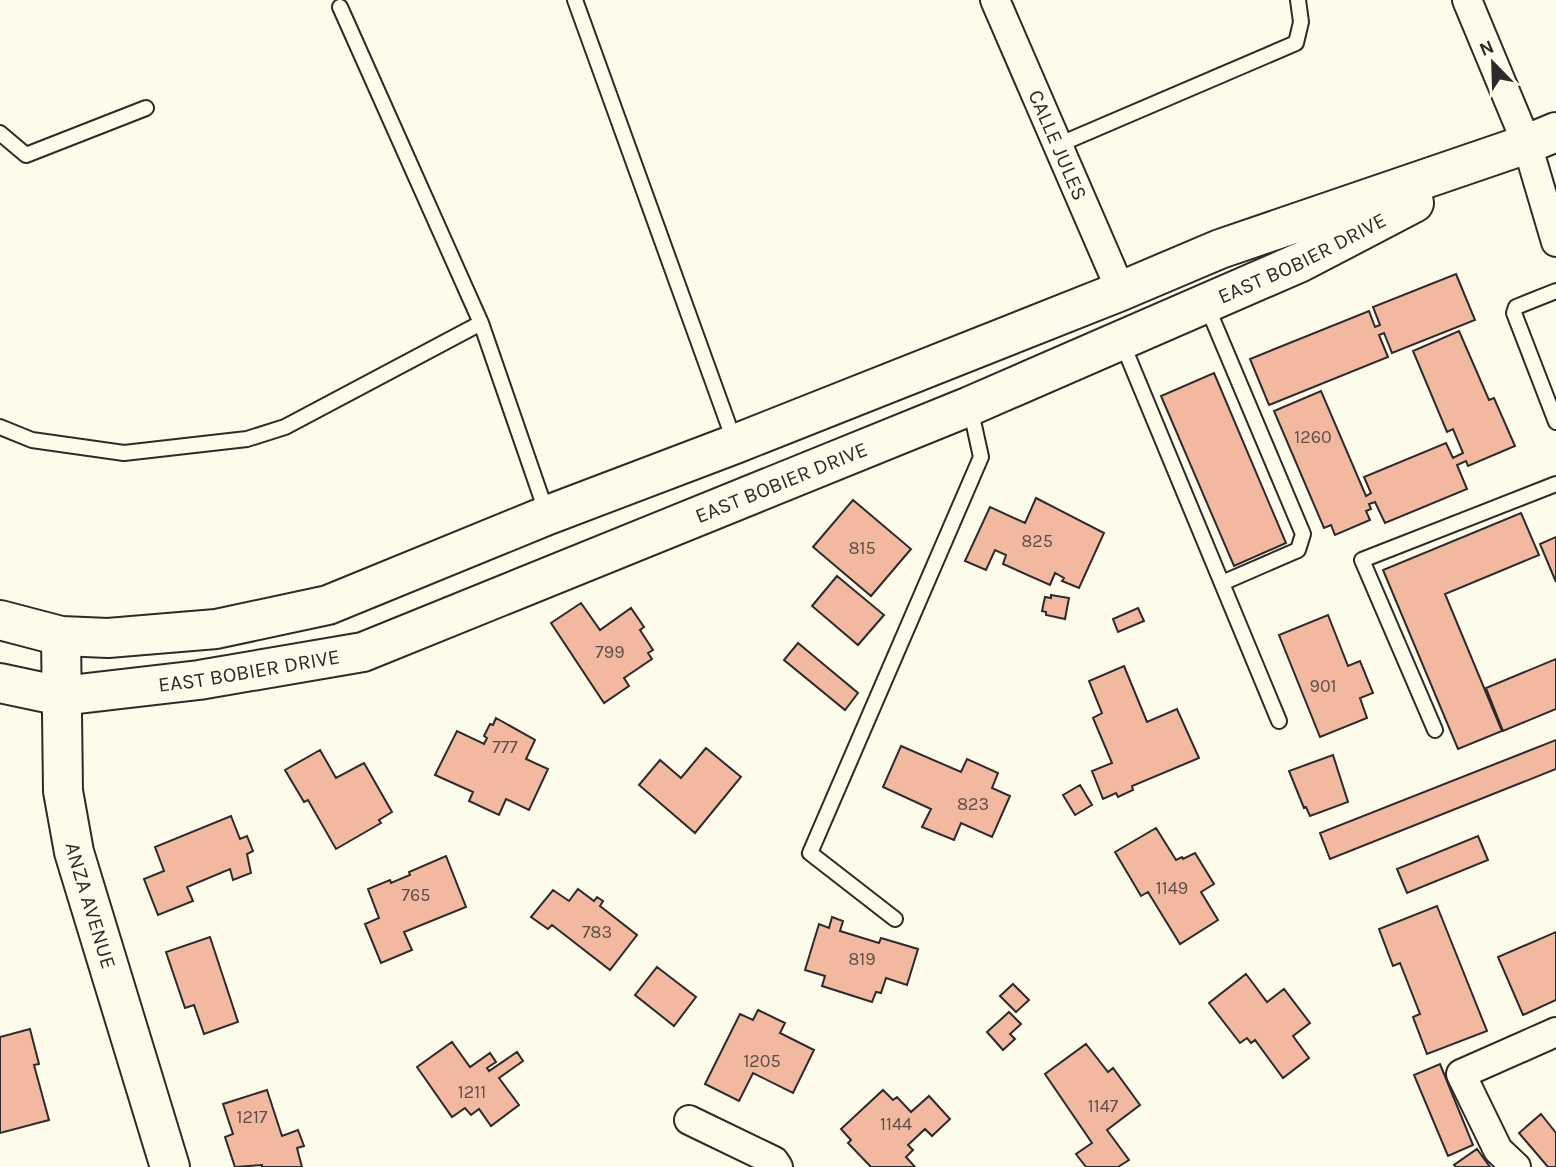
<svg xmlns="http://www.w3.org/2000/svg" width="1556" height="1167" viewBox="0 0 1556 1167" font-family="Karla,sans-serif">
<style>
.building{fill:#f2b8a0;stroke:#2b2b2b;stroke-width:2}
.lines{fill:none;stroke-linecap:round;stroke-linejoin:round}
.lane-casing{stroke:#2b2b2b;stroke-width:18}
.street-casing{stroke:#2b2b2b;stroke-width:32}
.secondary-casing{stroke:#2b2b2b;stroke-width:42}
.lane{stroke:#fdfbea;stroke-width:14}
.street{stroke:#fdfbea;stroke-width:28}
.secondary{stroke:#fdfbea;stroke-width:38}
.labels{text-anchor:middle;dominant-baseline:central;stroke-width:5;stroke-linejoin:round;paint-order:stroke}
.number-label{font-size:18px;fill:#5d4e48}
.street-label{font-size:21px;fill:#2b2b2b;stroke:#fdfbea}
</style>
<rect width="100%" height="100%" fill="#fdfbea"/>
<!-- building -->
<path class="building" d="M 1456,274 L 1475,320 L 1392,353 L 1384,333 L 1379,335 L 1388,357 L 1269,405 L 1250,359 L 1369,311 L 1375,327 L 1380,325 L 1373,307 Z
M 1459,331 L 1489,400 L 1494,398 L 1515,446 L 1468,466 L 1466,461 L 1457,465 L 1467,489 L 1385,523 L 1375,502 L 1369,504 L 1371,509 L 1366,511 L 1370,520 L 1335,535 L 1331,525 L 1324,528 L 1274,411 L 1321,391 L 1366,496 L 1371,493 L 1364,477 L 1446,443 L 1453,458 L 1463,453 L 1453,429 L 1447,432 L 1413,351 Z
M 1214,373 L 1286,543 L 1234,566 L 1161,396 Z
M 1036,498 L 1104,533 L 1079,588 L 1062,581 L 1064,578 L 1055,573 L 1050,585 L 1003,564 L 1006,555 L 995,550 L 986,570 L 965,561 L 990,507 L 1025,523 Z
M 853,500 L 911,549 L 871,596 L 813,547 Z
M 1521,513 L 1539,555 L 1445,594 L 1502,731 L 1458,749 L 1383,570 Z
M 1556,537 L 1556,582 L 1540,544 Z
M 837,576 L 884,615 L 858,645 L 812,606 Z
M 1051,595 L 1069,598 L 1065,619 L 1046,615 L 1046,612 L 1042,611 L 1045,597 L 1051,598 Z
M 581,603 L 600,630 L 631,608 L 644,627 L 640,630 L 653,650 L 648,653 L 652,659 L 624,678 L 629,686 L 604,703 L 551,623 Z
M 1138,608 L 1144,621 L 1118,632 L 1113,619 Z
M 1328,615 L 1348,666 L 1360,661 L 1373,693 L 1360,698 L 1367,718 L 1320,737 L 1279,635 Z
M 798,643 L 858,693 L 845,710 L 784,660 Z
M 1556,659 L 1556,709 L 1503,731 L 1486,688 Z
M 1124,666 L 1147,722 L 1177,709 L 1199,758 L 1132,786 L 1133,790 L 1118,797 L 1116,793 L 1103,799 L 1092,771 L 1112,763 L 1093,718 L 1102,713 L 1089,681 Z
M 496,718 L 535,740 L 526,759 L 548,769 L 529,810 L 506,799 L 499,815 L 469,801 L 473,792 L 435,775 L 457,731 L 484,744 L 487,738 L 484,736 L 490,724 L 493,725 Z
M 1556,740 L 1556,769 L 1330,859 L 1320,833 Z
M 901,746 L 961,772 L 967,759 L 998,773 L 992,788 L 1010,796 L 992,837 L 961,823 L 954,840 L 922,827 L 931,809 L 883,787 Z
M 706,748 L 741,777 L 695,833 L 639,785 L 660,760 L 681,778 Z
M 320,750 L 336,778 L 364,763 L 392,812 L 379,820 L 381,823 L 336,849 L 308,800 L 304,802 L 285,770 Z
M 1333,755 L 1348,802 L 1310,816 L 1306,807 L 1304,808 L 1289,771 Z
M 1080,785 L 1092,805 L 1075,815 L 1063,795 Z
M 231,816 L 240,839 L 247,836 L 253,851 L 247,854 L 251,873 L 233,880 L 230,869 L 187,887 L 193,901 L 158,915 L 144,879 L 164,871 L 155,847 Z
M 1156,828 L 1176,860 L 1182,857 L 1183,859 L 1195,853 L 1214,884 L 1201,892 L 1218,920 L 1180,944 L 1148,892 L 1141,896 L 1115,852 Z
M 1478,836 L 1488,860 L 1407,893 L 1397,869 Z
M 446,856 L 466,907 L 404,932 L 412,950 L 381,963 L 365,924 L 379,918 L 368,889 L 390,880 L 391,883 L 410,875 L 409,872 Z
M 578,889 L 594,901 L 597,897 L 603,901 L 600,906 L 637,935 L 610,970 L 552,925 L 548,929 L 531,917 L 553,890 L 569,901 Z
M 1437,906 L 1487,1031 L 1427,1054 L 1413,1017 L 1420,1014 L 1400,963 L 1393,966 L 1379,929 Z
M 832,917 L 843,921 L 840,931 L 879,943 L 881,938 L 918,949 L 907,985 L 886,978 L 881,993 L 876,992 L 872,1002 L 822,986 L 825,976 L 805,970 L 819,924 L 829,928 Z
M 1556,932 L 1556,1000 L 1523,1015 L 1498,957 Z
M 210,937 L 238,1022 L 204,1034 L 194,1005 L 185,1008 L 166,952 Z
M 657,967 L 696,997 L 674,1026 L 635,995 Z
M 1246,974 L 1267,1002 L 1284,989 L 1310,1023 L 1293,1036 L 1309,1058 L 1283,1078 L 1255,1040 L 1251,1043 L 1247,1038 L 1240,1043 L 1209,1003 Z
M 1013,984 L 1029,1000 L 1016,1012 L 1000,996 Z
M 758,1010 L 785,1023 L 780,1033 L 814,1050 L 793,1093 L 753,1073 L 739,1101 L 705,1084 L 740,1014 L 753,1020 Z
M 1009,1012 L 1021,1024 L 1010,1034 L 1015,1039 L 1003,1050 L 987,1032 Z
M 30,1029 L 39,1064 L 34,1065 L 49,1120 L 0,1133 L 0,1037 Z
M 452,1042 L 470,1067 L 490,1053 L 496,1062 L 487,1068 L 489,1071 L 517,1052 L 523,1061 L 499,1078 L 519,1105 L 491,1126 L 479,1109 L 471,1115 L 465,1108 L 452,1117 L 417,1067 Z
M 1086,1044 L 1108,1072 L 1113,1068 L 1140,1105 L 1107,1130 L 1129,1160 L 1118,1167 L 1086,1167 L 1076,1154 L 1092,1143 L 1045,1074 Z
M 1440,1064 L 1473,1145 L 1448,1156 L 1414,1075 Z
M 267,1090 L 282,1136 L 298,1130 L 304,1146 L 297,1148 L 302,1167 L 262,1167 L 262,1165 L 235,1167 L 225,1137 L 233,1134 L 223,1104 Z
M 883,1090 L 893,1100 L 897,1097 L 911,1112 L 929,1096 L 950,1119 L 932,1136 L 925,1129 L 908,1145 L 913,1150 L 906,1157 L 915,1167 L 871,1167 L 848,1143 L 851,1140 L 841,1129 Z
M 1541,1114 L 1556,1133 L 1556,1167 L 1548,1167 L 1519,1133 Z
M 1477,1149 L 1490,1167 L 1456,1167 L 1454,1165 Z"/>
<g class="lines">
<defs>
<path id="lane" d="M 575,0 L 735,443
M 340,7 L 481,323 L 547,514
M 0,133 L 26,155 L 146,108
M 1058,145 L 1296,43 L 1301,22 L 1298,0
M 1556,291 L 1516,307 L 1514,313 L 1556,422
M 1206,304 L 1303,534 L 1298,550 L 1222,583
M 1121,340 L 1279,721
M 0,427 L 32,440 L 124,453 L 247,439 L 285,427 L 481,323
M 1435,730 L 1362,560 L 1556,484
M 895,919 L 810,853 L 981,457 L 970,407"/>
<g id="street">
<path id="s1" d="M 995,0 L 1121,291"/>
<path d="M 1467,0 L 1527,144 L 1556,242"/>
<path d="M 689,1120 L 774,1161 L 778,1167"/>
<path d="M 1516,1167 L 1498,1150 L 1461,1074 L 1556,1032"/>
</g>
<g id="secondary">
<path d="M 0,620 L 61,636 L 108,638 L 216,629 L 328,605 L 548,515 L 735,444 L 1121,291 L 1220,249 L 1527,144 L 1556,132"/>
<path id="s2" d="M 61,636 L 63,791 L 74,852 L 170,1167"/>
<path id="s3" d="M 0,683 L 61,696 L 199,680 L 363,652 L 970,406 L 1301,262 L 1414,203"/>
</g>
</defs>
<!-- lane casing -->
<use href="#lane" class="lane-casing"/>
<!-- street casing -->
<use href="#street" class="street-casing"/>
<!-- secondary casing -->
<use href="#secondary" class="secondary-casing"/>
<!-- lane -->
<use href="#lane" class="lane"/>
<!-- street -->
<use href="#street" class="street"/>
<!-- secondary -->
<use href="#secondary" class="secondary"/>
</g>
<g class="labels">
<!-- number labels -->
<g class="number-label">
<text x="1313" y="437">1260</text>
<text x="1037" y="541">825</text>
<text x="862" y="548">815</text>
<text x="610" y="652">799</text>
<text x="1323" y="686">901</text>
<text x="505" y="747">777</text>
<text x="973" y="804">823</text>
<text x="1172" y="888">1149</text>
<text x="416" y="895">765</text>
<text x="597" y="932">783</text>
<text x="862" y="959">819</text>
<text x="762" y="1061">1205</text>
<text x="472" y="1092">1211</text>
<text x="1103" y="1106">1147</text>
<text x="252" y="1117">1217</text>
<text x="896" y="1124">1144</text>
</g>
<!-- street labels -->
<g class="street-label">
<text stroke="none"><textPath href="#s1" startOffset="158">CALLE JULES</textPath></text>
<text stroke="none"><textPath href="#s3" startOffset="1386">EAST BOBIER DRIVE</textPath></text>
<text stroke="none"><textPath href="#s3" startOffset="819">EAST BOBIER DRIVE</textPath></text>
<text stroke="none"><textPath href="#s3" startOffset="252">EAST BOBIER DRIVE</textPath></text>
<text stroke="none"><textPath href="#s2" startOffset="273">ANZA AVENUE</textPath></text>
</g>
</g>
<!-- north arrow -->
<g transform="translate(1493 63) rotate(337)" stroke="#fdfbea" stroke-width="5" paint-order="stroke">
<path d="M0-5L12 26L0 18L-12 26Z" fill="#2b2b2b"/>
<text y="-10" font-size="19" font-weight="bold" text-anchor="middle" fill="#2b2b2b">N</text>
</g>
</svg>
